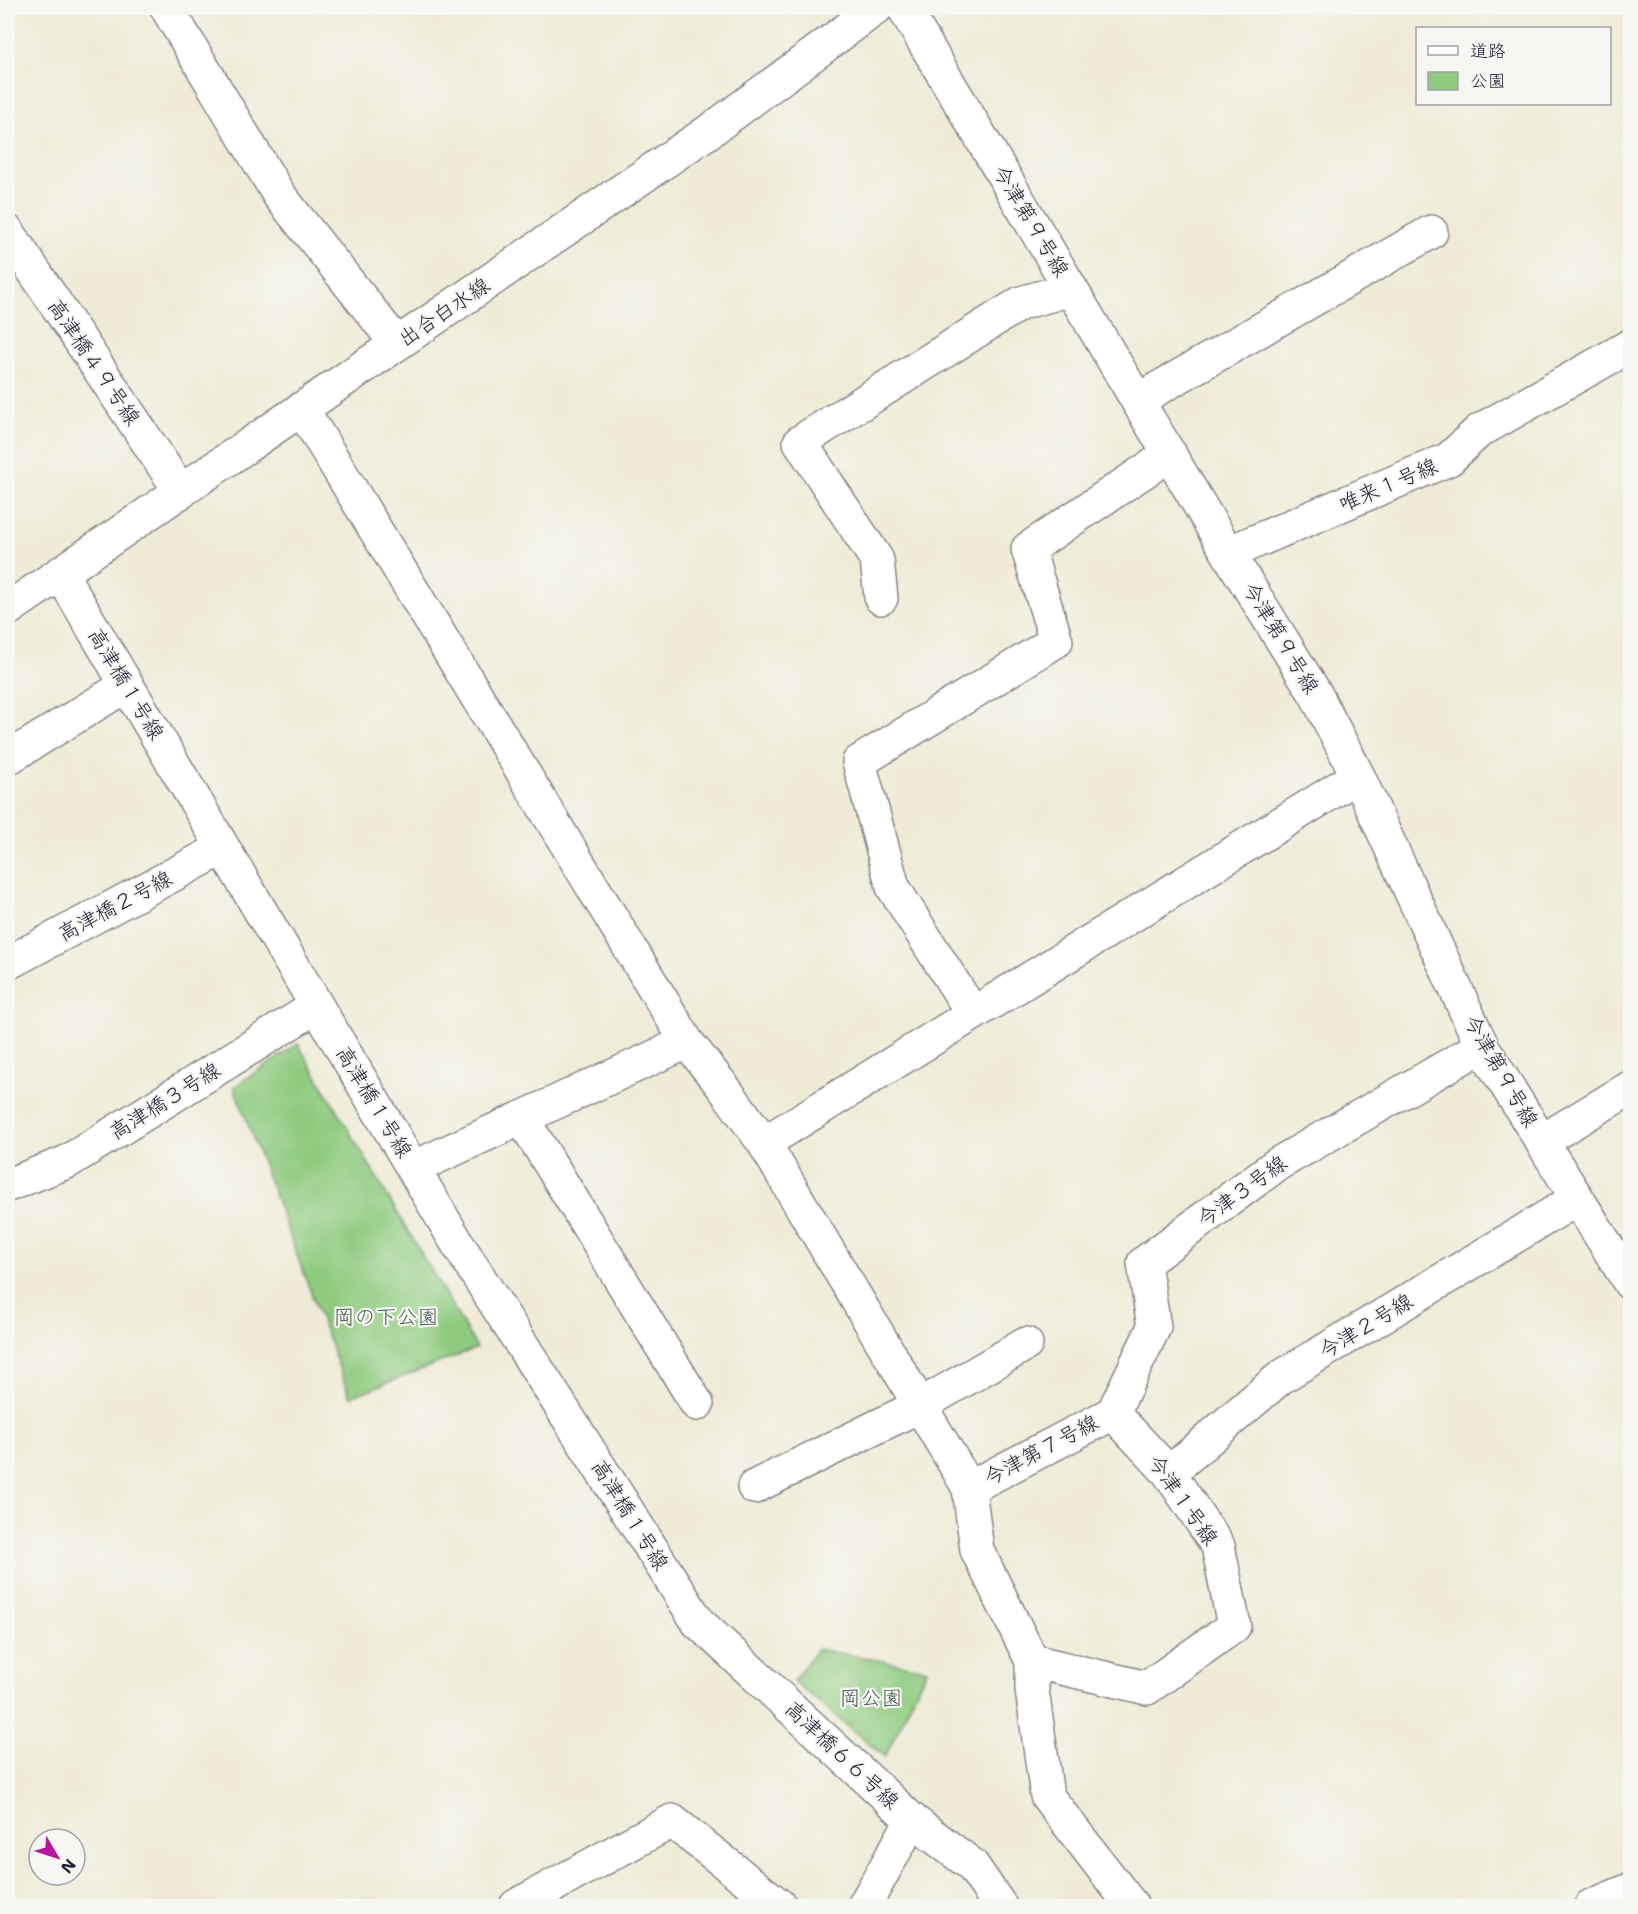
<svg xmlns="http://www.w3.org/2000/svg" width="1638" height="1914" viewBox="0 0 1638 1914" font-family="'Shantell Sans','Klee One',sans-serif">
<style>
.green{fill:#8fcb7f;stroke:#58765d;stroke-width:1.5}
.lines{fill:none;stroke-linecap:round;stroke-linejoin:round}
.minor-casing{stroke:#888688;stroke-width:36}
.minor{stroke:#fff;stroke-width:33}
.labels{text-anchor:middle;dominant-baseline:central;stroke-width:4.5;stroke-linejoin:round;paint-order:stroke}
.street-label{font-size:21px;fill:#22223b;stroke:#f6f6f2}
.park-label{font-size:21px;fill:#485d53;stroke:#f6f6f2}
</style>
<rect width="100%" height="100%" fill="#f6f6f2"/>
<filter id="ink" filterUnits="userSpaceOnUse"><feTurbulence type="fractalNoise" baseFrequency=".0167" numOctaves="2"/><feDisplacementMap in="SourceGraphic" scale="12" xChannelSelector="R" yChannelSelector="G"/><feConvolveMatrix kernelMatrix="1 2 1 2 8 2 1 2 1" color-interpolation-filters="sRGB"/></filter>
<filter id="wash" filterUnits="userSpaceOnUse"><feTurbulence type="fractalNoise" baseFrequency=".008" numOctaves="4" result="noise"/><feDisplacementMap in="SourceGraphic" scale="24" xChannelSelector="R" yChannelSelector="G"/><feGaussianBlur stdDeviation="1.35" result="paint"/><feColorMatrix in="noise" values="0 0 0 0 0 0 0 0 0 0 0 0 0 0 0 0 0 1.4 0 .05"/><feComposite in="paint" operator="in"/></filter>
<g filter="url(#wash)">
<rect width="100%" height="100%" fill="#efebd6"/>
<!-- green -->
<path class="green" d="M 298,1044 L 477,1348 L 350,1397 L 234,1087 Z
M 817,1649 L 927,1669 L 885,1757 L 793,1681 Z"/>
</g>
<g filter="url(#ink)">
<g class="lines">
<defs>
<path id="minor" d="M 167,8 L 279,195 L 397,344
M 904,8 L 1228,553 L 1315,693 L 1358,776 L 1482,1046 L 1630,1283
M 8,232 L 181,492
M 1138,400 L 1431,232
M 302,409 L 687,1042 L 724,1088 L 764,1143 L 969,1488 L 977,1550 L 1032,1661 L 1032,1690 L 1047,1796 L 1132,1906
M 1228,553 L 1449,459 L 1479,431 L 1630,346
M 61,574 L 459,1246 L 698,1622 L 912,1820 L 864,1906
M 881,598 L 877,560 L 800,442 L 1021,303 L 1071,289
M 8,609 L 711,130 L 876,8
M 8,758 L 127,685
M 8,963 L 223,848
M 973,1014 L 893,887 L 859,762 L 1056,641 L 1028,549 L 1170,454
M 522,1118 L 697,1404
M 1542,1141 L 1630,1088
M 764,1143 L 1358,776
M 413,1168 L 687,1042
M 8,1185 L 67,1162 L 317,1006
M 1113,1413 L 1154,1327 L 1144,1263 L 1276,1165 L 1482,1046
M 1169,1473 L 1281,1377 L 1577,1199
M 754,1487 L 921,1405 L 1026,1344
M 969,1488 L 1113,1413
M 1032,1661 L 1147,1688 L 1234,1626 L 1218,1546 L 1169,1473 L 1113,1413
M 912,1820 L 972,1865 L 1000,1906
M 516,1906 L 672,1821 L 780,1906
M 1591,1906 L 1630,1890"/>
</defs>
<!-- minor casing -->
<use href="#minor" class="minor-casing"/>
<!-- minor -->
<use href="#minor" class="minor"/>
</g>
</g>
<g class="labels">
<!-- street labels -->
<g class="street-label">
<text transform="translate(1031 221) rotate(59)">今津第９号線</text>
<text transform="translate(444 312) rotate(-34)">出合白水線</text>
<text transform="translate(94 362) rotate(56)">高津橋４９号線</text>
<text transform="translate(1388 485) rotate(-23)">唯来１号線</text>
<text transform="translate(1281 638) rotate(59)">今津第９号線</text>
<text transform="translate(126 684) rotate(59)">高津橋１号線</text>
<text transform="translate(115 906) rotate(-28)">高津橋２号線</text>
<text transform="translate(1501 1071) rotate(60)">今津第９号線</text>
<text transform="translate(165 1101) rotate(-32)">高津橋３号線</text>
<text transform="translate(374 1102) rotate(59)">高津橋１号線</text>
<text transform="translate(1242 1191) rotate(-36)">今津３号線</text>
<text transform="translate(1366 1326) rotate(-31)">今津２号線</text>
<text transform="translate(1041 1450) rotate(-28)">今津第７号線</text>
<text transform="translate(1183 1500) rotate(55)">今津１号線</text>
<text transform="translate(630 1515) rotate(58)">高津橋１号線</text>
<text transform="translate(842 1755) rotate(43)">高津橋６６号線</text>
</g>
<!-- park labels -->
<g class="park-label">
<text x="386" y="1317">岡の下公園</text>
<text x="871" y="1698">岡公園</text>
</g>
</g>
<!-- margin -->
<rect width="1638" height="1914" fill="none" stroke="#f6f6f2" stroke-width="30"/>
<!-- legend -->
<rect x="1416" y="27" width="195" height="78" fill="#f6f6f2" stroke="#a1a1a9" stroke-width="1.5"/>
<rect x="1428" y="46" width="30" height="9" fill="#ffffff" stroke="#a1a1a9" stroke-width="1.5"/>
<text x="1470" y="57" font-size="18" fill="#22223b">道路</text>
<rect x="1428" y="72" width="30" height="18" fill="#8fcb7f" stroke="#a1a1a9" stroke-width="1.5"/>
<text x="1470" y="87" font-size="18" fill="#22223b">公園</text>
<!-- north arrow -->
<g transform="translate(57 1857) rotate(129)"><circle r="28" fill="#f6f6f2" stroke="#a1a1a9" stroke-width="1.5"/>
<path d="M0-4.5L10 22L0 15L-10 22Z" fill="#b5179e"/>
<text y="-9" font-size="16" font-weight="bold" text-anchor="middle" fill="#22223b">N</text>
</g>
</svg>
